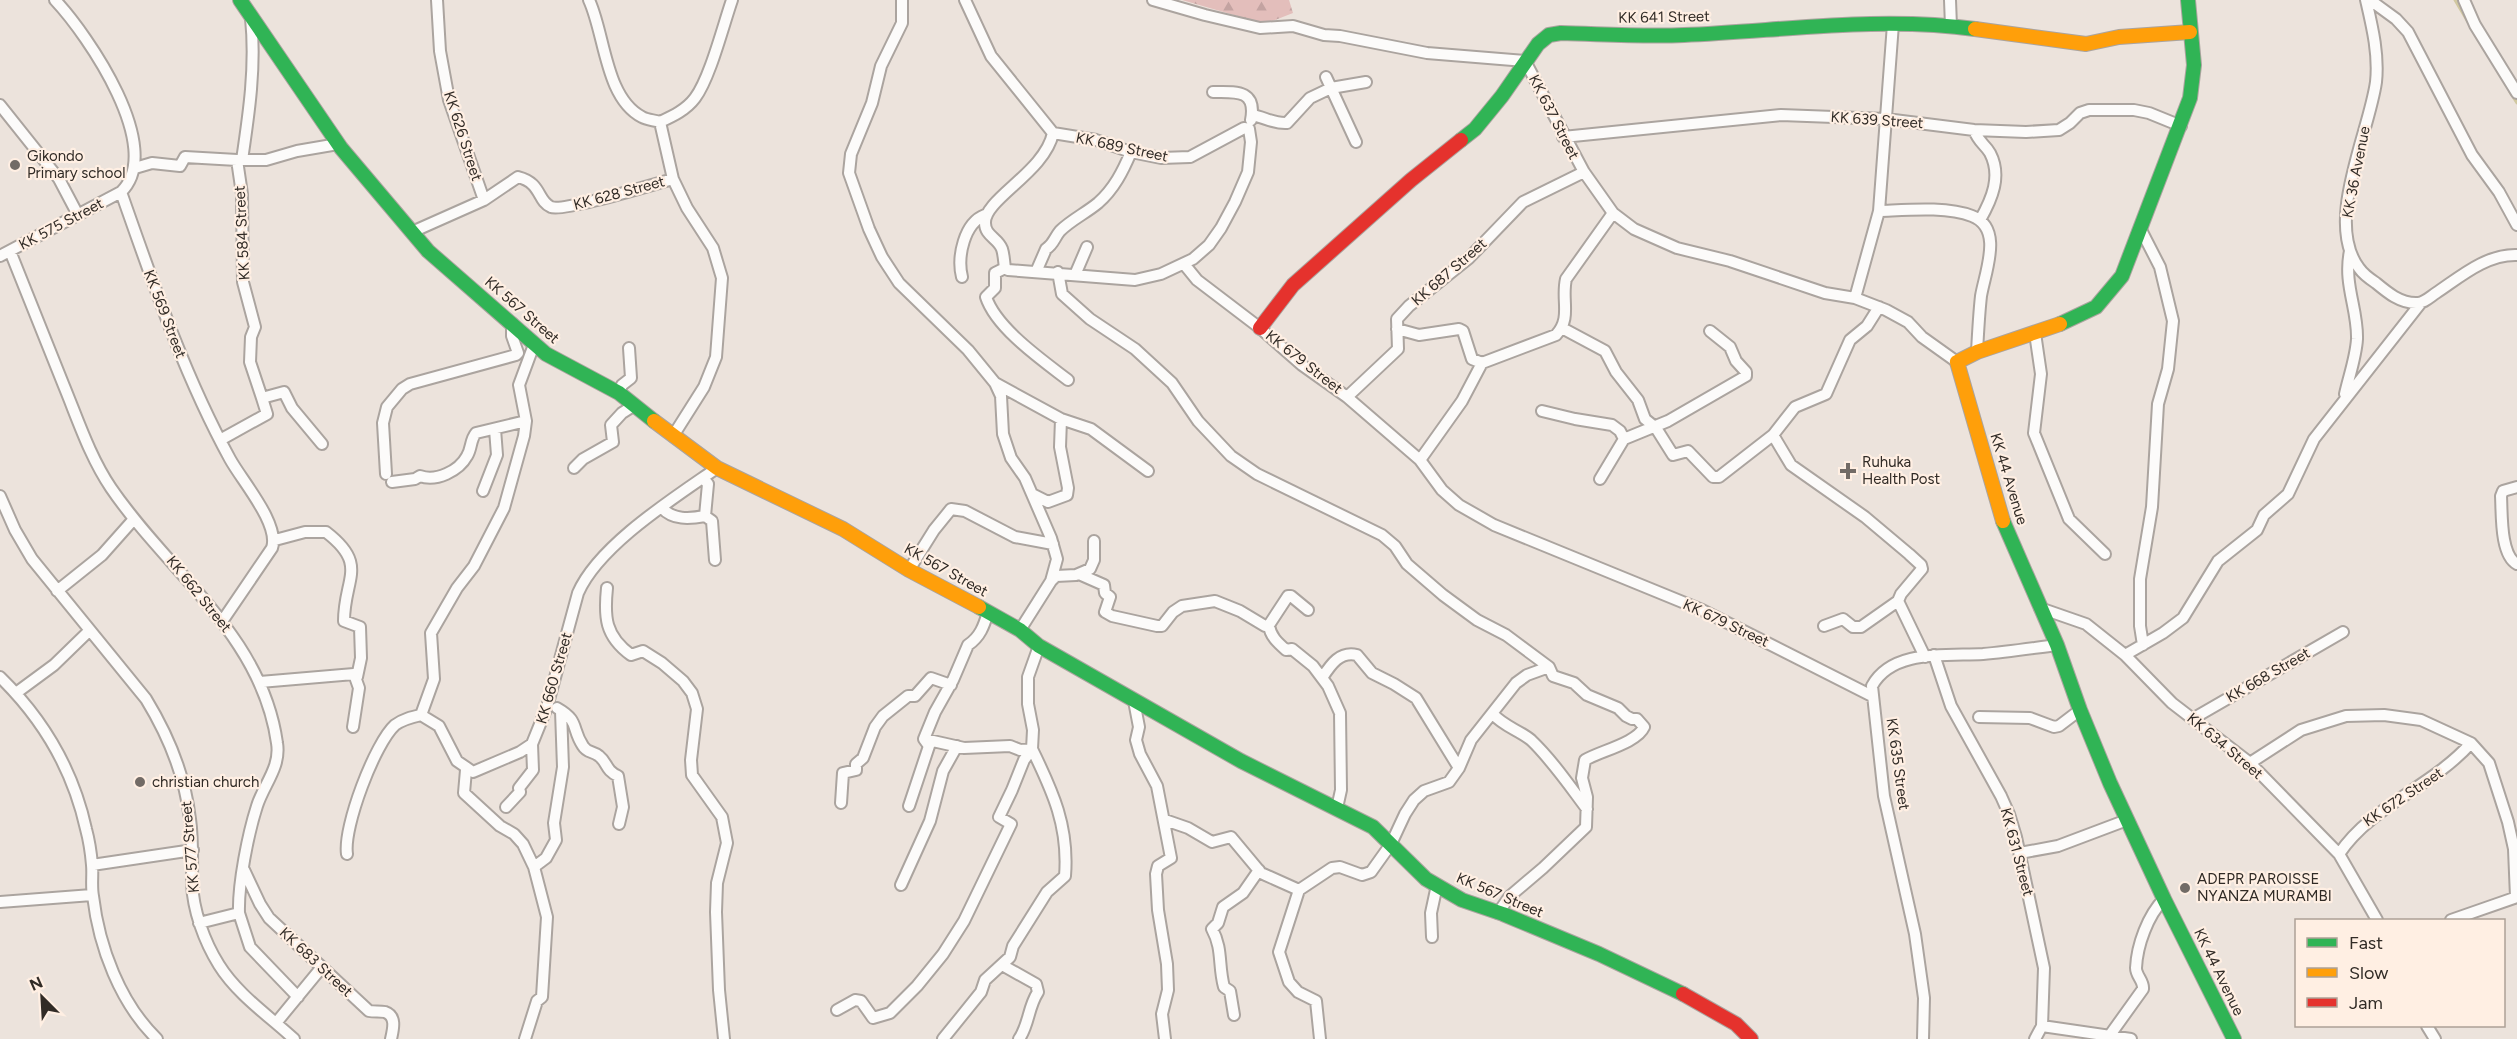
<svg xmlns="http://www.w3.org/2000/svg" width="2517" height="1039" viewBox="0 0 2517 1039" font-family="Figtree,sans-serif">
<style>
.forest{fill:url(#forest-firs)}
.lines{fill:none;stroke-linecap:round;stroke-linejoin:round}
.stream{stroke:#d1c8a0;stroke-width:3}
.street-casing{stroke:#aba49f;stroke-width:14}
.fast-casing{stroke:#aba49f;stroke-width:16}
.slow-casing{stroke:#aba49f;stroke-width:16}
.jam-casing{stroke:#aba49f;stroke-width:16}
.street{stroke:#fcfbfa;stroke-width:10}
.fast{stroke:#30b455;stroke-width:14}
.slow{stroke:#ff9f0a;stroke-width:14}
.jam{stroke:#e5322d;stroke-width:14}
.poi-dot{fill:#726b66;stroke:#ffefe3;stroke-width:2}
.labels{text-anchor:middle;dominant-baseline:central;stroke-width:4.5;stroke-linejoin:round;paint-order:stroke}
.street-label{font-size:15px;fill:#312b26;stroke:#ffefe3}
.poi-label{font-size:15px;fill:#312b26;stroke:#ffefe3;text-anchor:start}
</style>
<defs>
<pattern id="forest-firs" width="22" height="20" patternUnits="userSpaceOnUse" patternTransform="scale(1.5)"><rect width="22" height="20" fill="#e3bebb"/><path d="M5 1l3.5 6h-7zM16 11l3.5 6h-7z" fill="#c3a3a1"/></pattern>
</defs>
<rect width="100%" height="100%" fill="#ece3dc"/>
<!-- forest -->
<path class="forest" d="M 1182,0 L 1289,0 L 1293,13 L 1265,24 Z"/>
<g class="lines">
<!-- stream -->
<path class="stream" d="M 2455,0 L 2468,22
M 2510,92 L 2517,103"/>
<defs>
<path id="street" d="M 55,0 C 88,35 166,149 121,192 C 153,283 184,375 230,459 C 242,481 280,524 272,548 L 223,620
M 437,0 L 440,51 L 449,100 L 484,200
M 589,0 C 605,34 605,98 642,117 C 647,120 654,120 660,122
M 902,0 L 902,23 L 881,66 L 872,103 L 851,154 L 849,173 L 869,229 L 882,257 L 899,283 L 968,350 L 995,383 L 1001,396 L 1003,434 L 1011,458 L 1025,478 L 1051,538 L 1057,559 L 1051,581 L 1020,630
M 965,0 L 991,56 L 1053,133 C 1045,172 984,199 985,223 C 985,236 998,238 1002,249 C 1004,255 1004,262 1005,268 L 1008,270 L 1135,280 L 1161,274 L 1193,259 L 1209,245 L 1221,228 L 1235,202 L 1248,172 L 1251,142 L 1249,129 L 1244,128 L 1190,157 L 1161,158 L 1131,152 L 1096,140 L 1053,133
M 1153,0 L 1205,15 L 1260,28 L 1293,26 L 1324,35 L 1340,36 L 1427,53 L 1525,61 L 1584,172 L 1613,213 L 1634,229 L 1677,248 L 1730,261 L 1825,293 L 1855,298 L 1886,310 L 1908,322 L 1922,337 L 1957,362
M 1950,0 L 1951,26
M 2366,0 C 2372,26 2379,54 2376,82 C 2369,133 2324,222 2359,268 C 2363,274 2370,279 2376,283 C 2388,293 2400,303 2416,303 C 2423,304 2430,297 2436,293 C 2460,277 2486,254 2517,255
M 2370,0 L 2396,19 L 2408,32 L 2472,155 L 2499,192 L 2517,225
M 2464,0 L 2475,25 L 2517,93
M 251,18 C 256,66 249,113 242,160 L 237,160 L 242,194 L 243,282 L 255,327 L 251,337 L 250,362 L 262,398 L 284,392 L 292,408 L 322,444
M 1326,77 L 1356,142
M 1213,92 C 1235,92 1257,89 1251,120
M 0,105 L 59,179 L 78,215
M 1252,115 C 1264,117 1274,124 1287,123 L 1310,98 L 1331,88 L 1366,82
M 660,122 L 673,179 L 687,208 L 713,248 L 722,278 L 716,357 L 704,387 L 673,436
M 660,122 C 673,116 686,110 695,98 C 710,78 723,26 732,0
M 1974,130 C 1979,143 1984,143 1990,153 C 2002,176 1992,199 1980,220
M 1563,137 L 1781,115 L 1886,119 L 1974,130 L 2026,132 L 2059,130 L 2070,123 L 2080,113 L 2089,110 L 2134,110 L 2149,113 L 2181,126
M 242,160 L 266,160 L 297,151 L 338,144
M 135,168 L 152,163 L 180,166 L 185,157 L 237,160
M 1879,211 C 1906,210 1947,206 1972,216 C 2004,228 1985,272 1981,296 C 1979,314 1978,333 1977,352
M 2140,228 L 2160,267 L 2173,321 L 2168,369 L 2158,404 L 2152,507 L 2140,579 L 2140,626 L 2143,645
M 412,232 L 484,200 L 518,177 C 542,183 537,201 551,207 C 564,212 654,184 673,179
M 10,251 C 28,296 46,341 64,386 C 78,420 90,457 111,488 C 169,573 262,635 277,743 C 281,767 264,784 257,806 C 248,834 238,884 239,913 L 199,923
M 0,256 L 121,192
M 1184,264 L 1197,280 L 1260,328 L 1302,365 L 1347,397 L 1420,460 L 1442,490 L 1459,505 L 1494,525 L 1702,610 L 1872,696
M 1005,268 L 995,273 L 995,288 L 986,297 C 996,328 1042,360 1068,380
M 1036,272 L 1046,249 C 1054,244 1054,238 1060,231 C 1071,220 1086,213 1098,203 C 1114,189 1123,171 1131,152
M 1058,272 L 1062,294 L 1090,319 L 1135,349 L 1172,383 L 1198,421 L 1231,456 L 1257,474 L 1382,535 L 1395,546 L 1407,564 L 1443,595 L 1477,620 L 1506,635 L 1549,667 L 1553,676 L 1574,683 L 1587,695 L 1618,708 L 1626,716 L 1632,719 L 1637,719 L 1644,727 C 1637,743 1600,751 1585,760 L 1582,778 L 1587,797 L 1586,827 L 1543,868 L 1510,896 L 1498,913
M 1075,275 L 1087,247
M 962,277 C 957,257 964,223 985,215
M 1855,298 L 1879,211 L 1893,24
M 1562,328 L 1605,351 L 1616,372 L 1638,400 L 1645,419 L 1656,428 L 1673,455 L 1688,451 L 1713,477 L 1719,477 L 1773,435 L 1791,465 L 1865,517 L 1909,554 L 1921,565 L 1922,569 L 1901,594 L 1898,601 L 1925,657
M 1397,329 L 1419,335 L 1459,329 L 1463,331 L 1472,359 L 1482,363
M 2035,333 L 2041,374 L 2034,433 L 2069,519 L 2105,554
M 995,383 L 1061,419 L 1091,429 L 1148,471
M 619,393 L 622,385 L 631,378 L 629,348
M 2345,394 C 2349,376 2356,357 2357,339 C 2358,309 2343,284 2350,251
M 1347,397 L 1398,349 L 1397,319 L 1409,306 L 1469,258 L 1523,202 L 1584,172
M 1542,411 L 1575,419 L 1612,425 L 1620,431 L 1624,439
M 1773,435 L 1795,407 L 1826,394 L 1850,340 L 1867,326 L 1879,307
M 220,440 L 267,414 L 262,398
M 1420,460 L 1462,401 L 1482,363 L 1556,335 C 1572,318 1561,300 1566,279 L 1613,213
M 574,468 L 583,459 L 613,442 L 611,425 L 622,413 L 633,406
M 386,474 L 383,423 L 387,407 L 402,389 L 410,384 L 516,355 L 518,353 L 512,336 L 512,323
M 703,478 L 708,484 L 705,516 L 712,521 L 715,560
M 1600,479 L 1624,439 L 1668,421 L 1746,376 L 1746,372 L 1736,361 L 1730,347 L 1710,331
M 392,482 L 415,479 L 420,476 C 436,482 459,471 467,456 C 472,448 470,440 476,433 L 526,421
M 2517,487 L 2503,491 L 2501,496 C 2502,513 2500,555 2517,564
M 483,491 L 497,455 L 495,429
M 1032,494 L 1048,502 L 1067,495 L 1068,488 L 1060,447 L 1061,419
M 0,496 L 15,530 L 32,559 L 146,699 C 168,735 185,776 190,819 C 193,840 192,861 192,883 C 193,910 204,941 219,965 C 237,994 269,1016 294,1039
M 662,508 C 673,520 689,519 705,516
M 275,540 L 305,532 L 326,532 C 369,565 344,578 344,621 L 360,627 L 361,658 L 357,677
M 909,570 L 934,530 L 951,509 L 965,511 L 1015,537 L 1053,544
M 1079,574 L 1104,585 L 1105,593 L 1110,597 L 1105,612 L 1112,616 L 1157,626 L 1162,626 L 1173,612 L 1182,606 L 1215,601 L 1240,611 L 1265,626 L 1269,625 L 1288,596 L 1291,596 L 1308,610
M 1051,581 L 1056,576 L 1076,575 L 1090,569 L 1094,560 L 1094,541
M 607,588 C 604,617 605,636 631,655 L 643,651 L 662,663 L 683,681 L 692,693 L 697,709 L 691,760 L 692,775 L 722,817 L 727,843 L 717,883 L 716,912 L 719,990 L 724,1039
M 57,591 L 102,555 L 134,519
M 2040,608 L 2086,624 L 2125,655 L 2172,703 L 2250,763 L 2339,854 L 2377,920
M 1269,625 C 1270,636 1278,643 1286,650 L 1292,649 L 1313,666 L 1328,686 L 1340,713 L 1341,790 L 1337,808
M 1824,626 L 1843,619 L 1853,627 L 1861,627 L 1898,601
M 1934,655 L 1951,706 L 2001,796 L 2009,814 L 2016,837 L 2044,968 L 2042,1026 L 2035,1039
M 2125,655 L 2163,633 L 2183,618 L 2218,561 L 2257,530 L 2264,515 L 2288,494 L 2314,439 L 2420,304
M 0,677 C 43,719 73,770 86,829 C 89,840 91,853 92,865 C 93,875 91,886 93,896 C 99,947 120,1003 157,1039
M 1322,678 C 1331,664 1340,651 1357,655 L 1372,673 L 1394,684 L 1416,698 L 1459,768
M 260,682 L 354,674 L 359,688 L 353,727
M 16,693 L 54,665 L 89,631
M 1134,701 L 1139,727 L 1136,740 L 1140,754 L 1157,786 L 1171,858 L 1158,866 L 1156,874 L 1158,910 L 1167,964 L 1168,990 L 1162,1014 L 1165,1039
M 557,708 C 580,721 571,728 583,746 C 587,753 593,751 599,756 C 608,763 605,770 618,776 L 623,807 L 619,824
M 1493,714 C 1503,726 1519,730 1531,740 C 1552,760 1569,785 1587,809
M 421,715 L 434,679 L 431,633 L 457,588 L 474,566 L 504,508 L 524,436 L 526,421 L 519,385 L 532,350 L 536,345
M 1979,717 L 2030,718 L 2054,727 L 2059,726 L 2080,710
M 2194,718 L 2343,632
M 2250,763 L 2301,730 L 2346,716 L 2384,715 L 2421,720 L 2471,743 L 2489,763 L 2508,822 L 2514,849 L 2516,897
M 466,770 L 464,793 L 500,826 L 514,834 L 523,844 L 534,867 L 547,917 L 542,997 L 537,1001 L 525,1039
M 841,803 L 843,773 L 856,770 L 856,764 L 863,758 L 875,727 L 883,716 L 908,696 L 915,696 L 931,678 L 951,685
M 909,806 L 929,746 L 924,739
M 506,807 L 520,792 L 519,788 L 533,770 L 532,744
M 1165,820 L 1188,828 L 1212,842 L 1231,837 L 1261,873 L 1299,890
M 2020,853 L 2058,846 L 2127,820
M 347,854 C 343,827 375,743 395,725 C 403,719 412,717 421,715 L 439,726 L 457,761 L 473,772 L 520,752 L 532,744 L 547,707 L 578,593 C 599,545 674,498 717,468
M 2339,854 C 2372,805 2432,787 2471,743
M 92,865 L 193,850
M 534,867 L 546,858 L 556,840 L 554,823 L 563,767 L 561,711
M 244,870 L 260,904 L 269,918 L 369,1011 C 374,1012 380,1011 385,1012 C 397,1016 393,1030 391,1039
M 901,885 L 930,821 L 943,771 L 957,746
M 0,902 L 92,895
M 239,913 L 250,947 L 298,997
M 2451,920 L 2517,897
M 1432,937 L 1431,913 L 1437,885
M 1002,965 L 1036,984 L 1038,992 C 1028,1007 1029,1025 1019,1039
M 837,1010 L 855,1000 L 861,1001 L 873,1018 L 890,1013 L 917,986 L 943,954 L 964,921 L 1011,824 L 999,817 L 1012,790 L 1024,760 L 1032,749 L 1033,730 L 1028,704 L 1028,677 L 1039,646
M 1234,1015 L 1230,991 L 1224,987 C 1218,965 1223,949 1212,929 L 1218,923 L 1223,907 L 1243,893 L 1259,870
M 276,1023 L 322,967
M 2042,1026 L 2131,1039
M 2427,1026 L 2435,1039
M 2110,1035 L 2143,989 C 2144,981 2136,976 2136,968 C 2137,945 2148,915 2164,899
M 943,1039 L 981,992 L 985,980 L 1010,957 L 1013,946 L 1047,892 L 1065,876 C 1069,827 1053,792 1032,749 L 1020,750 L 1010,746 L 964,748 L 924,739 L 935,712 L 953,680 L 968,645 C 980,637 984,626 988,612
M 1320,1039 L 1316,1001 L 1298,992 L 1289,982 L 1279,952 L 1299,890 L 1332,868 L 1340,867 L 1362,875 L 1371,872 L 1391,844 L 1405,814 L 1414,800 L 1424,791 L 1449,782 L 1459,768 L 1471,740 L 1516,683 L 1527,675 L 1549,667
M 1923,1039 L 1924,998 L 1915,934 L 1884,796 L 1872,686 C 1892,649 1947,656 1983,654 C 2008,652 2033,648 2057,645"/>
<path id="fast" d="M 240,0 L 341,148 L 428,251 L 546,354 L 619,393 L 654,421
M 1461,140 L 1475,129 L 1502,96 L 1538,44 L 1549,35 L 1561,33 C 1602,34 1643,37 1684,35 C 1781,31 1878,16 1975,29
M 2060,324 L 2096,307 L 2122,276 L 2190,98 L 2194,65 L 2188,0
M 2003,521 L 2057,645 L 2080,710 L 2110,783 L 2164,899 L 2234,1039
M 979,607 L 1020,630 L 1039,646 L 1241,761 L 1373,827 L 1426,879 L 1462,900 L 1503,914 L 1599,954 L 1683,994"/>
<path id="slow" d="M 1975,29 L 2086,44 L 2119,37 L 2190,32
M 654,421 L 717,468 L 843,529 L 909,570 L 979,607
M 2003,521 L 1957,362 L 1977,352 L 2060,324"/>
<path id="jam" d="M 1260,328 L 1293,285 L 1411,180 L 1461,140
M 1683,994 L 1736,1024 L 1751,1039"/>
</defs>
<!-- street casing -->
<use href="#street" class="street-casing"/>
<!-- fast casing -->
<use href="#fast" class="fast-casing"/>
<!-- slow casing -->
<use href="#slow" class="slow-casing"/>
<!-- jam casing -->
<use href="#jam" class="jam-casing"/>
<!-- street -->
<use href="#street" class="street"/>
<!-- fast -->
<use href="#fast" class="fast"/>
<!-- slow -->
<use href="#slow" class="slow"/>
<!-- jam -->
<use href="#jam" class="jam"/>
</g>
<!-- markers -->
<g class="poi-dot">
<circle cx="15" cy="165" r="6"/>
<path d="M1845 462h6v6h6v6h-6v6h-6v-6h-6v-6h6z"/>
<circle cx="140" cy="782" r="6"/>
<circle cx="2185" cy="888" r="6"/>
</g>
<g class="labels">
<!-- street labels -->
<g class="street-label">
<text transform="translate(1664 17) rotate(-1)">KK 641 Street</text>
<text transform="translate(1554 117) rotate(63)">KK 637 Street</text>
<text transform="translate(1877 120) rotate(4)">KK 639 Street</text>
<text transform="translate(463 136) rotate(72)">KK 626 Street</text>
<text transform="translate(1122 147) rotate(12)">KK 689 Street</text>
<text transform="translate(2356 172) rotate(-79)">KK 36 Avenue</text>
<text transform="translate(619 193) rotate(-15)">KK 628 Street</text>
<text transform="translate(61 224) rotate(-28)">KK 575 Street</text>
<text transform="translate(242 233) rotate(-93)">KK 584 Street</text>
<text transform="translate(1449 272) rotate(-41)">KK 687 Street</text>
<text transform="translate(522 310) rotate(41)">KK 567 Street</text>
<text transform="translate(165 314) rotate(69)">KK 569 Street</text>
<text transform="translate(1304 362) rotate(38)">KK 679 Street</text>
<text transform="translate(2009 479) rotate(73)">KK 44 Avenue</text>
<text transform="translate(946 570) rotate(29)">KK 567 Street</text>
<text transform="translate(199 594) rotate(51)">KK 662 Street</text>
<text transform="translate(1726 623) rotate(25)">KK 679 Street</text>
<text transform="translate(2268 675) rotate(-30)">KK 668 Street</text>
<text transform="translate(554 678) rotate(-74)">KK 660 Street</text>
<text transform="translate(2225 746) rotate(40)">KK 634 Street</text>
<text transform="translate(1898 764) rotate(82)">KK 635 Street</text>
<text transform="translate(2403 797) rotate(-34)">KK 672 Street</text>
<text transform="translate(190 847) rotate(-95)">KK 577 Street</text>
<text transform="translate(2017 852) rotate(75)">KK 631 Street</text>
<text transform="translate(1500 895) rotate(23)">KK 567 Street</text>
<text transform="translate(316 962) rotate(43)">KK 683 Street</text>
<text transform="translate(2219 972) rotate(64)">KK 44 Avenue</text>
</g>
<!-- poi labels -->
<g class="poi-label">
<text x="27" y="156">Gikondo<tspan x="27" dy="17">Primary school</tspan></text>
<text x="1862" y="462">Ruhuka<tspan x="1862" dy="17">Health Post</tspan></text>
<text x="152" y="782">christian church</text>
<text x="2197" y="879">ADEPR PAROISSE<tspan x="2197" dy="17">NYANZA MURAMBI</tspan></text>
</g>
</g>
<!-- legend -->
<rect x="2295" y="919" width="210" height="108" fill="#ffefe3" stroke="#ada197" stroke-width="1.5"/>
<rect x="2307" y="938" width="30" height="9" fill="#30b455" stroke="#ada197" stroke-width="1.5"/>
<text x="2349" y="949" font-size="18" fill="#312b26">Fast</text>
<rect x="2307" y="968" width="30" height="9" fill="#ff9f0a" stroke="#ada197" stroke-width="1.5"/>
<text x="2349" y="979" font-size="18" fill="#312b26">Slow</text>
<rect x="2307" y="998" width="30" height="9" fill="#e5322d" stroke="#ada197" stroke-width="1.5"/>
<text x="2349" y="1009" font-size="18" fill="#312b26">Jam</text>
<!-- north arrow -->
<g transform="translate(42 997) rotate(336)" stroke="#ffefe3" stroke-width="4.5" paint-order="stroke">
<path d="M0-4.5L10 22L0 15L-10 22Z" fill="#312b26"/>
<text y="-9" font-size="16" font-weight="bold" text-anchor="middle" fill="#312b26">N</text>
</g>
</svg>
